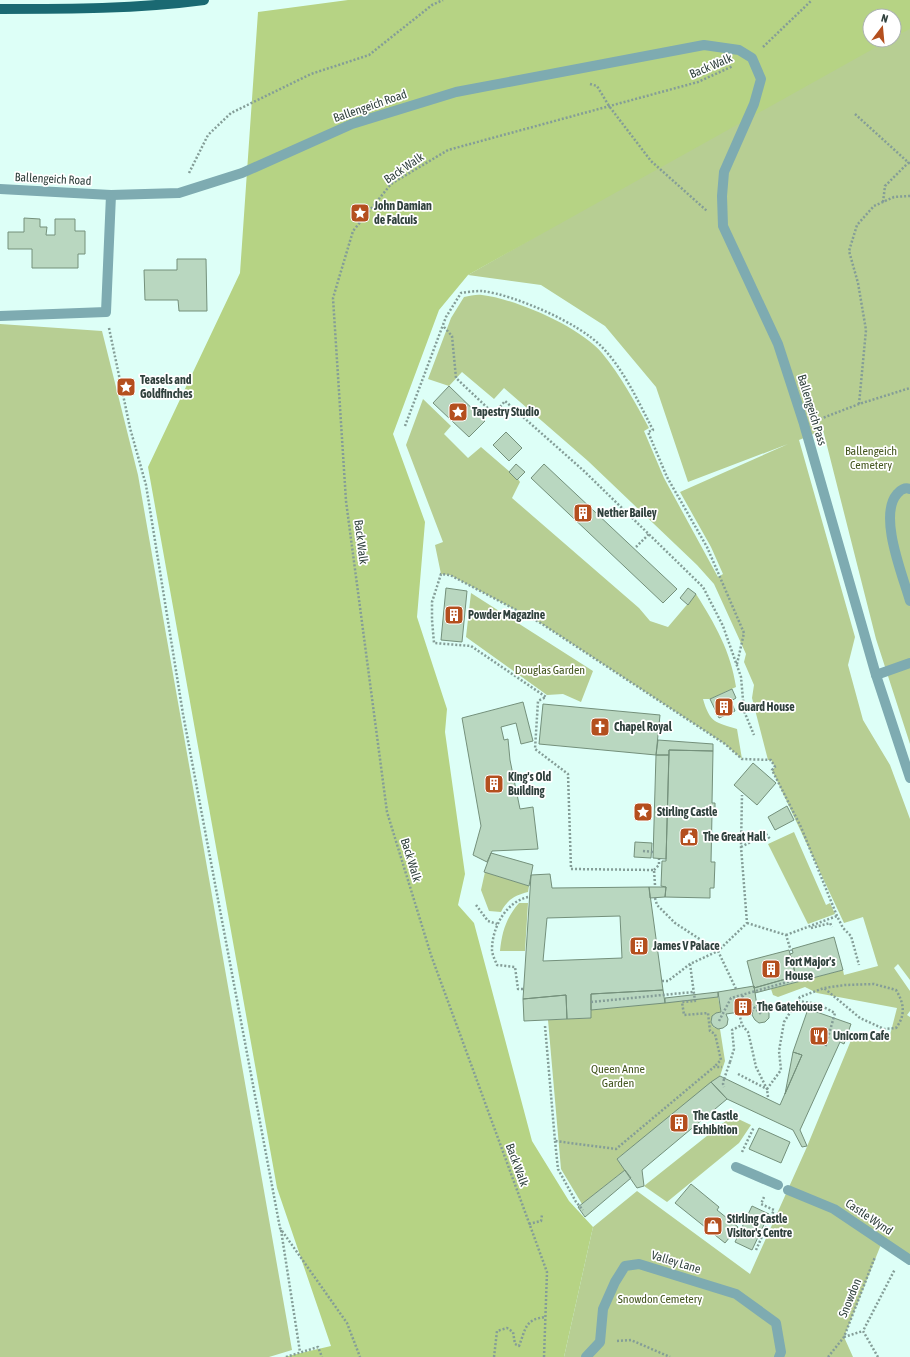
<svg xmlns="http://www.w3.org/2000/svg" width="910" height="1357" viewBox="0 0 910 1357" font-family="'Asap Condensed',sans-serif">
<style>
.green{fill:#b7ce93}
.forest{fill:#b6d384}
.building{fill:#b9d7c0;stroke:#74907b;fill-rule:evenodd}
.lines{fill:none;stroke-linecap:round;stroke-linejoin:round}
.path{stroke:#849d97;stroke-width:2.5;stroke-dasharray:2 2;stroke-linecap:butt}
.service{stroke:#7eabb1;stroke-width:10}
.minor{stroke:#7eabb1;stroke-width:10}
.primary{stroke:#1a6972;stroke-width:10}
.path-bridge{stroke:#849d97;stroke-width:2.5;stroke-dasharray:2 2;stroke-linecap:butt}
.labels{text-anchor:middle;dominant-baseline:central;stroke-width:3.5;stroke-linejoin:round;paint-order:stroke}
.street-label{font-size:12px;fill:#30413d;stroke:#fff}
.poi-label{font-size:12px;font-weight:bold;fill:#30413d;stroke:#fff;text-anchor:start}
.park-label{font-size:12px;fill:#44561f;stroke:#fff}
</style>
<rect width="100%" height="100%" fill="#ddfff7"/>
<!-- green -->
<path class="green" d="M 910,25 L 910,744 L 876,639 L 823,430 L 799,440 L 855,637 L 848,665 L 863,720 L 890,765 L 910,819 L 910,980 L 898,964 L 894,968 L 910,991 L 910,1011 L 907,1015 L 910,1017 L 910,1260 L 882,1242 L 844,1337 L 853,1357 L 564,1357 L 593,1227 L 637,1191 L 750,1274 L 806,1149 L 854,1033 L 889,1039 L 897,1008 L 817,993 L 805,987 L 778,997 L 773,995 L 771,989 L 843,970 L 844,975 L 878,966 L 863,917 L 844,923 L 772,770 L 775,767 L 771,760 L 768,760 L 752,698 L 754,685 L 744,662 L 746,654 L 714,584 L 697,565 L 588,461 L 504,388 L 494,399 L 462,372 L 449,386 L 428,379 L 451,318 L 464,297 C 470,296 477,294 482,295 C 516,299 580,327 602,353 C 621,376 635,402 649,428 L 644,431 L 664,478 L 718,577 L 723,574 L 711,547 L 680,492 L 788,444 L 688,482 L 656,387 L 605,326 L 541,285 L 468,275 L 881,40 L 894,40 L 894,33 Z
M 0,324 L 102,331 L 138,475 L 292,1350 L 269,1357 L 0,1357 Z
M 423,399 L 451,426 L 444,434 L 468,458 L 481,447 L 518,479 L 520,482 L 512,498 L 639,608 L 650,621 L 668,627 L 696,594 C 715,624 731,652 736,687 L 710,699 L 703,699 C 710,723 715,722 737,729 L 742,759 L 725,744 L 539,622 L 450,575 L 441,574 L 435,545 L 443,542 L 406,445 Z
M 471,593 L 593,671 L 581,702 L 563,694 L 547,695 L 466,637 Z
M 794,832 L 826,905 L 830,903 L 835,914 L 808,924 L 768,844 Z
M 485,872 L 529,886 L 528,892 C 515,895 507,900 501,912 L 489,911 L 481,890 Z
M 519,903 L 528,903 L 525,951 L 500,951 C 502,932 506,918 519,903 Z
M 718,997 L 721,1012 C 712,1013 709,1019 713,1027 L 720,1029 L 725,1061 L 720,1076 L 617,1159 L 625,1170 L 582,1204 L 561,1169 L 548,1020 L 591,1018 L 591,1010 Z
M 732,1116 L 751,1125 L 739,1143 L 667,1202 L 644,1186 Z"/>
<!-- forest -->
<path class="forest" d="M 348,0 L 910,0 L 910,29 L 894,37 L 894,16 L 870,16 L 870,40 L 889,40 L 468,275 L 439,310 L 393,434 L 425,522 L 417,617 L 447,709 L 445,732 L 465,874 L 458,905 L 474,923 L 532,1141 L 569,1201 L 593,1227 L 564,1357 L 284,1357 L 331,1346 L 277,1188 L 148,467 L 240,273 L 258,12 Z"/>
<!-- building -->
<path class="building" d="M 24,218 L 40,219 L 40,227 L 47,227 L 46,235 L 55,235 L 55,219 L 75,219 L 75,231 L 85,231 L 85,254 L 78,254 L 78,268 L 32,268 L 32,249 L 8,249 L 8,232 L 24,232 Z
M 177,259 L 206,259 L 207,311 L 179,311 L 178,300 L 145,300 L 144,270 L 177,270 Z
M 449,386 L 485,421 L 469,437 L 433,403 Z
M 506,432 L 522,448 L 509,461 L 493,445 Z
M 516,464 L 525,472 L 517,480 L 509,472 Z
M 544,464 L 677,589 L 663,603 L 531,478 Z
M 446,588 L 467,591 L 462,642 L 441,640 Z
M 688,588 L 696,594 L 688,605 L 680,598 Z
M 732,689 L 736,698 L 731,701 L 735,711 L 719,718 L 710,699 Z
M 523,702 L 533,741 L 521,744 L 516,723 L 501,727 L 504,740 L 508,739 L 510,760 L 520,809 L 533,807 L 538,849 L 492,851 L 487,862 L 473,855 L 481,826 L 462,718 Z
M 543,704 L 660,715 L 656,755 L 539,744 Z
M 658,740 L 713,744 L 713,751 L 669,750 L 669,755 L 656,755 Z
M 669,750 L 713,751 L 712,803 L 715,803 L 715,814 L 712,814 L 711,862 L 715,862 L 714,888 L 710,888 L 710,898 L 665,897 L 666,887 L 661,886 L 662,861 L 666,861 Z
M 656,755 L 669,755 L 666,859 L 653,858 Z
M 753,763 L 776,783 L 757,805 L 734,785 Z
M 787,806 L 794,820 L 775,830 L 768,817 Z
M 635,842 L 652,843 L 651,858 L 634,857 Z
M 491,853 L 533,865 L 529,886 L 484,872 Z
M 550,874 L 552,888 L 649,887 L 663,990 L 591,994 L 591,1018 L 567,1019 L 566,995 L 523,999 L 531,875 ZM 620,916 L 622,958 L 543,961 L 547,918 Z
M 649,887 L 666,887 L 665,897 L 650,898 Z
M 834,937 L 843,970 L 801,981 L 800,975 L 796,976 L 790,954 L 793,953 L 792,949 Z
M 789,950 L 796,976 L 754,988 L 747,961 Z
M 800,975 L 801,981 L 755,993 L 754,986 L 754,988 Z
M 754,986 L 757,1006 L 762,1006 L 767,1008 L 769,1013 L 769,1018 L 765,1022 L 759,1023 L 755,1020 L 752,1015 L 753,1010 L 726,1014 L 728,1019 L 727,1025 L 723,1028 L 718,1029 L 713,1026 L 711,1022 L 712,1016 L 716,1013 L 721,1012 L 718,992 Z
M 663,990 L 665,1003 L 591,1010 L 591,994 Z
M 718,992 L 718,997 L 665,1003 L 665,998 Z
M 566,995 L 567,1019 L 524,1021 L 523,999 Z
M 808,1009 L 851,1024 L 844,1044 L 840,1042 L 800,1130 L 807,1146 L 802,1147 L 793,1130 L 727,1099 L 711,1082 L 720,1076 L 780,1105 L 802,1055 L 793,1052 Z
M 793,1052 L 802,1055 L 785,1094 Z
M 711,1082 L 727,1099 L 642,1170 L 644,1186 L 637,1188 L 617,1159 Z
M 759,1128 L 790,1142 L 781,1163 L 749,1149 Z
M 625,1170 L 631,1178 L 585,1217 L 578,1207 Z
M 691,1184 L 719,1207 L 717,1210 L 738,1227 L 725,1243 L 675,1203 Z
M 752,1206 L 769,1214 L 752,1250 L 735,1242 Z"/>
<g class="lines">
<!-- path -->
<path class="path" d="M 763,47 L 812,0
M 590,84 L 597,86 L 609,106 L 651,161 L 707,211
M 855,114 L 910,164
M 189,173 L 208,135 L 231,113 L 311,74 L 369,55 L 432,5 L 443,0
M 883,202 L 885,186 L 910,161
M 444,327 L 452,336 L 456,378 L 494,414 L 505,401 L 584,471 L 703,587 L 723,626 L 741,677 L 744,711 L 754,735
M 109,328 L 130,428 L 146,485 L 183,714 L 280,1228 L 347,1323 L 360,1357
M 859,404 L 866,330 L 858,283 L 849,251 L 857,225 L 874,206 L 894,197 L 910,196
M 820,419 L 859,404 L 910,388
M 405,426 L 446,317 L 461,293 C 467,292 475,291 482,291 C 515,295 579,323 602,347 C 624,370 638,401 653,430 L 648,432 L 667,477 L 707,547 L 744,633 L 737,664
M 636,547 L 650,533
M 741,847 L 766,834 L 770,839
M 643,851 L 654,852
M 654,870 L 659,865 L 659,859
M 655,885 L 654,870 L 571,869 L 568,774 L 535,749 L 538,701 L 546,697 L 471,646 L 434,643 L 432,620 L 432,602 L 441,574 L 450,575 L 539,622 L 725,744 L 742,759 L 771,760 L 775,767 L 772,770 L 801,827 L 837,916 L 843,928 L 851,936 L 859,965
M 655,898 L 657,905 L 675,923 L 718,951 L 736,989
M 476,905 L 488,921 L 497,924
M 747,923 L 786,935 L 791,951
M 811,928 L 830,923 L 832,927
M 786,935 L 837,916
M 690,964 L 695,1001 L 682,1002 L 684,1015 L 708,1013 L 710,1031 L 715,1034 L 721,1060 L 715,1066
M 662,981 L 668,981 L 690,964 L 718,951 L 747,923 L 741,847 L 742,795
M 523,989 L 518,989 L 515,967 L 497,965 C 495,960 492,954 492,950 C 492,927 506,902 528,897
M 742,996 L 761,1014
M 798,1001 L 818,1004 L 835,1013 L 825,1048
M 591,1002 L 693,992
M 719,1021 L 731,998 L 798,979
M 545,1026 L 555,1141 L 616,1149 L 714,1067 L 722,1067
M 730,1062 L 734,1049 L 732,1030 L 742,1025
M 738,1074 L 767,1089 L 756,1067 L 750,1040 L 748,1032 L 742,1025 L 739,1013
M 724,1079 L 723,1084 L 724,1087
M 768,1097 L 767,1089 L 781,1070 L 779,1051 L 784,1022 L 800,997 L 824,988 L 845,985 L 874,984 L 896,990 C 904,1003 906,1015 896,1028 L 884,1029 L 860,1018 L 824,988
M 555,1141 L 558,1169 L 576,1202 L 583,1210
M 742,1152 L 754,1127
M 529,1224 L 541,1221 L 542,1215
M 281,1230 L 300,1352
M 756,1250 L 774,1210 L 761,1204 L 764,1197
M 844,1337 L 863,1331
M 617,1341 L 631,1340 L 670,1357
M 286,1357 L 318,1347 L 322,1357
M 494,1357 L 497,1331 L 507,1328 L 513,1332 L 515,1344 L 519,1346 C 526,1328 525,1319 546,1317
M 544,1357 L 547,1272 L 431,955 L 387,812 L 346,501 L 333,298 L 353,231 L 391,184 L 448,150 L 698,82 L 733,66
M 828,1357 L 844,1337 L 875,1257
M 878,1357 L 863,1331 L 895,1269"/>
<!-- service -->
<path class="service" d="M 0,316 L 106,312 L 111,195
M 910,489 C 905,487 900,490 897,494 C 878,516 903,576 910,601
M 876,675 L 910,663
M 586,1357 L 600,1342 L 603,1309 L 615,1282 L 625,1266 L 639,1264 L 736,1294 L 776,1323 L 781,1352 L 779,1357"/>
<!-- minor -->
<path class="minor" d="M 0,189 L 111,195 L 179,193 L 242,173 L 352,124 L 456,92 L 704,45 L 739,50 L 752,58 L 761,79 L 754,104 L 724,172 L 722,196 L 723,226 L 778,344 L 804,424 L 876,675 L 910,778
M 736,1167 L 778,1185
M 788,1190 L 834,1209 L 910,1260"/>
<!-- primary -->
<path class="primary" d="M 0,9 C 68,9 137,9 204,0"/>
<!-- path-bridge -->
<path class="path-bridge" d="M 724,1079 L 730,1062"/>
</g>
<!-- icons -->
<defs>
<symbol id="sight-square" viewBox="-11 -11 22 22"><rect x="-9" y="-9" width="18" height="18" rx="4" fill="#b44f1e" stroke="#fff"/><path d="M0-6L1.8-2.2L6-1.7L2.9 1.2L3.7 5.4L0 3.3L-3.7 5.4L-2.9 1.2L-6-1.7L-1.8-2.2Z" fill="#fff"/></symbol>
<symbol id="building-square" viewBox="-11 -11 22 22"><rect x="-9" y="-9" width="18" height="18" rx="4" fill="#b44f1e" stroke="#fff"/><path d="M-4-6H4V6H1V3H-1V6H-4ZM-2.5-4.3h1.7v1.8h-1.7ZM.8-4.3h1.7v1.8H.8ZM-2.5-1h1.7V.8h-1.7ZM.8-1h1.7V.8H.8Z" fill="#fff"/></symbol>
<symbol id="church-square" viewBox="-11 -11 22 22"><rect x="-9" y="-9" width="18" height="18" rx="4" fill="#b44f1e" stroke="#fff"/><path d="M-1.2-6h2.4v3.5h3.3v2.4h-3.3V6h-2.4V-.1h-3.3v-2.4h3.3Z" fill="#fff"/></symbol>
<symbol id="civic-square" viewBox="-11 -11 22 22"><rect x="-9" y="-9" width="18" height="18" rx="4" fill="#b44f1e" stroke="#fff"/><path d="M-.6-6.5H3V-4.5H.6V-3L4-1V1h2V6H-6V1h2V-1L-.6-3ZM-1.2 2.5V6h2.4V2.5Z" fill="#fff"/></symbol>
<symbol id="restaurant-square" viewBox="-11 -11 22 22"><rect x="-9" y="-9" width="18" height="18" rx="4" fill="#b44f1e" stroke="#fff"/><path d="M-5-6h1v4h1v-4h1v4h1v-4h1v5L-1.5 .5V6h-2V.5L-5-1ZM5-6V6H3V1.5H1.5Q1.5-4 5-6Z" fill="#fff"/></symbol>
<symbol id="shop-square" viewBox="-11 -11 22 22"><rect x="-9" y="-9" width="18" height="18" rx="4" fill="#b44f1e" stroke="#fff"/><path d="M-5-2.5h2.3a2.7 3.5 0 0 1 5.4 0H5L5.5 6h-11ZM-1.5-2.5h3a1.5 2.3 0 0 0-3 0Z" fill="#fff"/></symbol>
</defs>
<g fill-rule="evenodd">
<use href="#sight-square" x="349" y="202" width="22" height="22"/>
<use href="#sight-square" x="115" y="376" width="22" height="22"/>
<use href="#sight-square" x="447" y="401" width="22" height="22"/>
<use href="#building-square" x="572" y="502" width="22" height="22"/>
<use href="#building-square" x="443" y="604" width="22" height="22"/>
<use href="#building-square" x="713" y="696" width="22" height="22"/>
<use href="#church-square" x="589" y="716" width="22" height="22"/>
<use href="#building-square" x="483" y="773" width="22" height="22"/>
<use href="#sight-square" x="632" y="801" width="22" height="22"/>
<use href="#civic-square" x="678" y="826" width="22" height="22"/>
<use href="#building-square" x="628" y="935" width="22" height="22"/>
<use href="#building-square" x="760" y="958" width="22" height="22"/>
<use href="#building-square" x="732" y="996" width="22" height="22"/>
<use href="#restaurant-square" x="808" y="1025" width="22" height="22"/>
<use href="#building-square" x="668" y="1112" width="22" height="22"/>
<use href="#shop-square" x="702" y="1215" width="22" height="22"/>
</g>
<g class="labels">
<!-- street labels -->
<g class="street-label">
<text transform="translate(711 66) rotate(-23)">Back Walk</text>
<text transform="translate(370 106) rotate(-19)">Ballengeich Road</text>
<text transform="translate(404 168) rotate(-34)">Back Walk</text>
<text transform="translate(53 179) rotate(3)">Ballengeich Road</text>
<text transform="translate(812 410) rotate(73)">Ballengeich Pass</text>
<text transform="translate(361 542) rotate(83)">Back Walk</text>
<text transform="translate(411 860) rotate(73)">Back Walk</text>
<text transform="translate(517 1165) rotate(70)">Back Walk</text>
<text transform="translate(869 1217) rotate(34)">Castle Wynd</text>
<text transform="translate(676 1262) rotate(17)">Valley Lane</text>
<text transform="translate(850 1298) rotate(-68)">Snowdon</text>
</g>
<!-- poi labels -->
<g class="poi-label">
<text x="374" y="206">John Damian<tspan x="374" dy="14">de Falcuis</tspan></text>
<text x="140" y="380">Teasels and<tspan x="140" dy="14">Goldfinches</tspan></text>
<text x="472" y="412">Tapestry Studio</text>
<text x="597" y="513">Nether Bailey</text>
<text x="468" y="615">Powder Magazine</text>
<text x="738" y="707">Guard House</text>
<text x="614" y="727">Chapel Royal</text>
<text x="508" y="777">King's Old<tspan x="508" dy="14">Building</tspan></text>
<text x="657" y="812">Stirling Castle</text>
<text x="703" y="837">The Great Hall</text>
<text x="653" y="946">James V Palace</text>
<text x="785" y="962">Fort Major's<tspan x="785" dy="14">House</tspan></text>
<text x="757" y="1007">The Gatehouse</text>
<text x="833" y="1036">Unicorn Cafe</text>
<text x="693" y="1116">The Castle<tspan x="693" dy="14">Exhibition</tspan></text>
<text x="727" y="1219">Stirling Castle<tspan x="727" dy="14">Visitor's Centre</tspan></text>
</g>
<!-- park labels -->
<g class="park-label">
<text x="871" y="451">Ballengeich<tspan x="871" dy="14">Cemetery</tspan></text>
<text x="550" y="670">Douglas Garden</text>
<text x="618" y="1069">Queen Anne<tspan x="618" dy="14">Garden</tspan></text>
<text x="660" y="1299">Snowdon Cemetery</text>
</g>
</g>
<!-- north arrow -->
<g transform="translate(882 28) rotate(16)"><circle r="19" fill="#ffffff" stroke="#acb3b1"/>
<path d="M0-3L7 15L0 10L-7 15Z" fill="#b44f1e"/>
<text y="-6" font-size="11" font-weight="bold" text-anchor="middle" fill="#30413d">N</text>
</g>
</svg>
